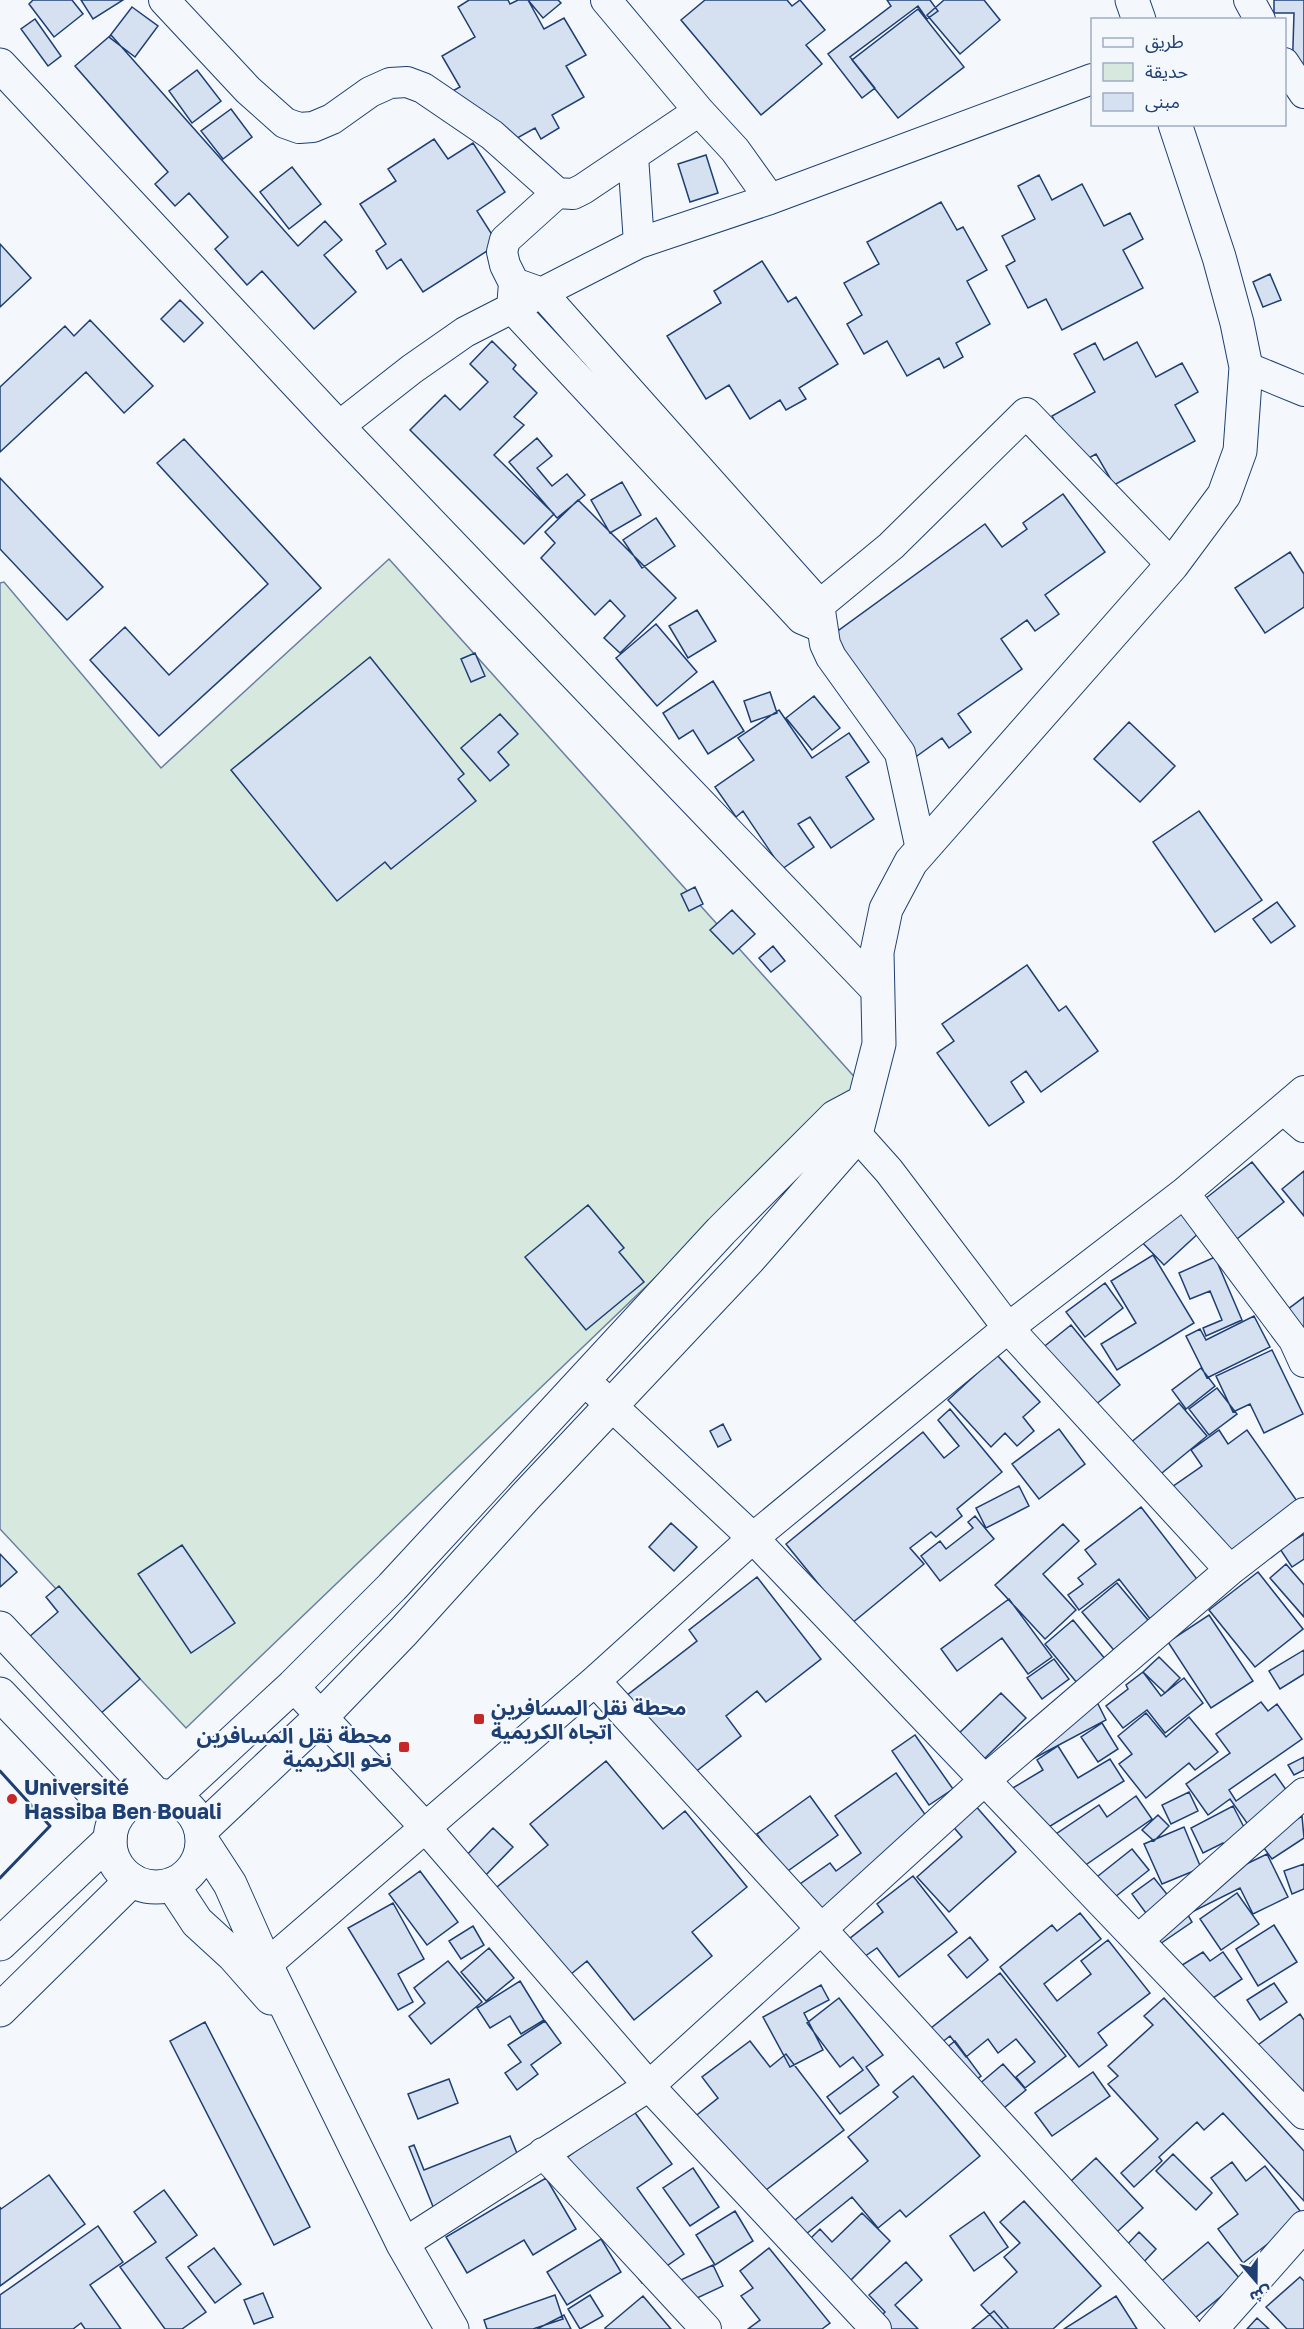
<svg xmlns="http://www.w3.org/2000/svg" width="1304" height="2329" viewBox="0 0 1304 2329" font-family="'Golos Text','Noto Sans Arabic',sans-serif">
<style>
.green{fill:#d7e8df;stroke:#687fa3;stroke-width:1.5}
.building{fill:#d5e0f0;stroke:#1d3f73;stroke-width:1.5}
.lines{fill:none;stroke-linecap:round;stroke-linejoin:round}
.street-casing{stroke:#1d3f73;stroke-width:32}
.secondary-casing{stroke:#1d3f73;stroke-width:35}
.primary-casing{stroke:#1d3f73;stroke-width:35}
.street{stroke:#f4f7fb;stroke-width:30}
.secondary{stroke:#f4f7fb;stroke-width:33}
.primary{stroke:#f4f7fb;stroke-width:33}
.wall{stroke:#1d3f73;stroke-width:3}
.poi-dot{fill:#c62828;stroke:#f4f7fb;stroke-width:2}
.labels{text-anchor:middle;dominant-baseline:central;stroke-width:4.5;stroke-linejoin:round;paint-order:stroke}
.poi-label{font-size:21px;font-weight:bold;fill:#1d3f73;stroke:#f4f7fb;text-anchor:start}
</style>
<rect width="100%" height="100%" fill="#f4f7fb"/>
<!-- green -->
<path class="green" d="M 389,559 L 859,1082 L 186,1728 L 0,1529 L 0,583 L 4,582 L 161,768 Z"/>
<!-- building -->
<path class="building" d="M 33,0 L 72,0 L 83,14 L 54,37 L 29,4 Z
M 81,0 L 123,0 L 93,19 Z
M 469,0 L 508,0 L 510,4 L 518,0 L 528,0 L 544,29 L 564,18 L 586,55 L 566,66 L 584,97 L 552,115 L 559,128 L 541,139 L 535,128 L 503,146 L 449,93 L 460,87 L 442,56 L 475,37 L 458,7 Z
M 528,0 L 558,0 L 561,3 L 543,18 Z
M 705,0 L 787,0 L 792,6 L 800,0 L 825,30 L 806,45 L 822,64 L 761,115 L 681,20 Z
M 887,0 L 930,0 L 938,11 L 927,19 L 918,6 L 850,57 L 875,88 L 862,98 L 828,54 L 891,6 Z
M 944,0 L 984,0 L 1000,20 L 960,54 L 927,15 Z
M 1274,0 L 1304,0 L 1304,78 L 1292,78 L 1294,13 L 1274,13 Z
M 132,7 L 158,26 L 135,57 L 109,37 Z
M 918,9 L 964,67 L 898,118 L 852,60 Z
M 35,19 L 61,56 L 48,66 L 21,29 Z
M 111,35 L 298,246 L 325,221 L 342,240 L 324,255 L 356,292 L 314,329 L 262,271 L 247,285 L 215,249 L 228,237 L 189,193 L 175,206 L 155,184 L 168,172 L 75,66 Z
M 197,70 L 221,101 L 192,123 L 169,91 Z
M 231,109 L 252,137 L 223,159 L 201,131 Z
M 434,139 L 448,159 L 473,143 L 505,192 L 477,211 L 498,244 L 423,292 L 401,259 L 387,269 L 376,251 L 386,244 L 360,204 L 396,181 L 388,169 Z
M 706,155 L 718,193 L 690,202 L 678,164 Z
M 292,167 L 321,204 L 289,229 L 260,192 Z
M 1039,175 L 1052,200 L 1082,184 L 1104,226 L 1130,213 L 1143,239 L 1123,250 L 1143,288 L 1062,330 L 1046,299 L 1028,308 L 1006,266 L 1015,261 L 1002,236 L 1035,219 L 1018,186 Z
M 941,202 L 957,230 L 963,227 L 987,270 L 967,281 L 990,324 L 956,343 L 963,357 L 944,368 L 939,358 L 907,376 L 887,341 L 864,354 L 847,324 L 862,315 L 844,283 L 879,264 L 867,242 Z
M 0,244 L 31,278 L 0,307 Z
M 762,261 L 788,302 L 796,297 L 838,364 L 799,388 L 806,399 L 786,410 L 780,400 L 750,419 L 729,385 L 706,399 L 667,336 L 721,303 L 714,291 Z
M 1270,274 L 1281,300 L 1263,307 L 1253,282 Z
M 180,300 L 203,323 L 184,342 L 161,319 Z
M 90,320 L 153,386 L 124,413 L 86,372 L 0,452 L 0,387 L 65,326 L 74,336 Z
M 492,341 L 516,365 L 513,369 L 537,393 L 514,417 L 524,425 L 494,455 L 554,514 L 524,544 L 410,430 L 445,395 L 460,410 L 488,382 L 470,364 Z
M 1137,342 L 1156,377 L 1182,363 L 1198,392 L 1175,405 L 1195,441 L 1114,485 L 1096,454 L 1078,464 L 1052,416 L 1095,392 L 1074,354 L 1095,343 L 1104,360 Z
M 537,438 L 552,456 L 537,468 L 552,486 L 567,474 L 585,495 L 557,518 L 509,462 Z
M 184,439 L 321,588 L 159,736 L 90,660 L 125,627 L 169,675 L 268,584 L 157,463 Z
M 0,478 L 103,587 L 67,620 L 0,549 Z
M 622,482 L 641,515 L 610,533 L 591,500 Z
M 1063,494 L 1105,552 L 1045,595 L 1059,614 L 1035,631 L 1027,620 L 1001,639 L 1022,669 L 958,714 L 971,732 L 949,748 L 942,738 L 910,761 L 824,641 L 985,524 L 1002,547 L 1027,529 L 1023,523 Z
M 578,500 L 676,598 L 620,653 L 604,638 L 625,616 L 610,600 L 595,615 L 541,558 L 555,543 L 545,532 Z
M 656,518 L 675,546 L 642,568 L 623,540 Z
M 1290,552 L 1304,574 L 1304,607 L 1265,633 L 1235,588 Z
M 697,610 L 716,641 L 688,658 L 669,626 Z
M 656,624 L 697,672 L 657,706 L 616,658 Z
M 475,653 L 485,676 L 471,682 L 461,659 Z
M 370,657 L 464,774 L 458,779 L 476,801 L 391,869 L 385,862 L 337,901 L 231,770 Z
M 713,681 L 744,731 L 708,754 L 693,730 L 679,739 L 663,713 Z
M 770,692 L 777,713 L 751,722 L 744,701 Z
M 814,696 L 840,728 L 812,750 L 786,718 Z
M 779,710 L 812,758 L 849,733 L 869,762 L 846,777 L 874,819 L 831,848 L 810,817 L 798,824 L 814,847 L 782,869 L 743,811 L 736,817 L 715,787 L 754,760 L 738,738 Z
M 500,714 L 518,734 L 498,752 L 509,765 L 490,781 L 461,748 Z
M 1129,722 L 1175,766 L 1140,802 L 1094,759 Z
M 1199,811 L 1262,900 L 1215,932 L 1153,842 Z
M 695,887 L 703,904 L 689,911 L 681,894 Z
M 1277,902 L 1295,926 L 1271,943 L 1253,919 Z
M 732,910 L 755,934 L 733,954 L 710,930 Z
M 773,946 L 785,961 L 771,972 L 759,958 Z
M 1027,965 L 1059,1011 L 1066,1006 L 1098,1051 L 1041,1092 L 1026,1071 L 1011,1082 L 1024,1102 L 989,1126 L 937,1053 L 954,1041 L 942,1024 Z
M 1252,1162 L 1284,1202 L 1233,1242 L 1201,1202 Z
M 1304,1171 L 1304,1216 L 1282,1189 Z
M 1174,1202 L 1201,1231 L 1164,1265 L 1137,1237 Z
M 588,1205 L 624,1248 L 619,1252 L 644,1282 L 586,1330 L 525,1257 Z
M 1153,1255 L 1194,1323 L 1117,1370 L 1101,1344 L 1136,1323 L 1111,1281 Z
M 1215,1257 L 1242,1320 L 1206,1336 L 1203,1328 L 1222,1320 L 1210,1291 L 1190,1299 L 1179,1273 Z
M 1105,1283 L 1123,1308 L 1085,1337 L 1066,1312 Z
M 1304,1297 L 1304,1358 L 1275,1319 Z
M 1254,1316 L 1270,1347 L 1207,1378 L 1186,1336 L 1200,1329 L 1206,1340 Z
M 1071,1325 L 1120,1385 L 1080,1417 L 1031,1357 Z
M 1272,1350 L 1303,1414 L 1264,1433 L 1250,1404 L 1233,1412 L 1216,1376 Z
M 997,1355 L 1040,1402 L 1023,1417 L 1034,1431 L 1017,1446 L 1005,1433 L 991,1447 L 948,1400 Z
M 1201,1368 L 1215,1386 L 1186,1409 L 1172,1390 Z
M 1217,1388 L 1237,1414 L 1209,1435 L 1189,1409 Z
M 1179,1403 L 1207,1436 L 1151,1482 L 1124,1448 Z
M 950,1409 L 1002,1472 L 957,1509 L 962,1516 L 936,1537 L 931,1532 L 910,1548 L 924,1564 L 851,1624 L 786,1544 L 923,1432 L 944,1458 L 959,1446 L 938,1420 Z
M 723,1424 L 731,1440 L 718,1447 L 710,1431 Z
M 1059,1429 L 1085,1464 L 1039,1499 L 1012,1464 Z
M 1219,1430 L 1228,1444 L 1247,1430 L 1304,1511 L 1228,1567 L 1172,1487 L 1202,1466 L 1191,1450 Z
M 1019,1486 L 1029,1506 L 986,1528 L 976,1508 Z
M 1141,1507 L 1207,1592 L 1158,1629 L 1119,1579 L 1079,1610 L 1068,1595 L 1083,1584 L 1078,1578 L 1096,1564 L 1085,1550 Z
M 975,1516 L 994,1539 L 940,1581 L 921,1556 L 940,1541 L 946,1549 L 973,1528 L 968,1522 Z
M 671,1523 L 697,1547 L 674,1571 L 649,1547 Z
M 1063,1524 L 1079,1541 L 1043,1574 L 1076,1610 L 1045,1639 L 995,1585 Z
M 1304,1534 L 1304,1559 L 1292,1567 L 1280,1549 Z
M 182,1545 L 235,1623 L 191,1653 L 138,1574 Z
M 0,1554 L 17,1572 L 0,1587 Z
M 1286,1564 L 1304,1585 L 1304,1617 L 1270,1578 Z
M 1258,1572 L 1303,1629 L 1255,1667 L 1209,1610 Z
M 757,1577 L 821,1659 L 766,1702 L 757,1691 L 726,1716 L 741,1736 L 689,1777 L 626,1696 L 697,1641 L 689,1630 Z
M 1117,1583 L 1158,1632 L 1123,1661 L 1082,1612 Z
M 59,1586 L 140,1679 L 91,1722 L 22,1643 L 58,1612 L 46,1597 Z
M 1009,1599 L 1052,1657 L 1028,1674 L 1002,1638 L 957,1671 L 941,1649 Z
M 1209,1615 L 1253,1681 L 1211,1708 L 1168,1642 Z
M 1073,1620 L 1115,1671 L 1087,1695 L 1045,1644 Z
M 1304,1650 L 1304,1674 L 1280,1689 L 1269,1671 Z
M 1159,1657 L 1180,1678 L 1165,1693 L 1143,1672 Z
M 1054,1659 L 1069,1679 L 1042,1699 L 1027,1678 Z
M 1143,1672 L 1161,1696 L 1184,1678 L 1203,1703 L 1165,1733 L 1147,1710 L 1123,1728 L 1106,1706 L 1128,1689 L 1126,1685 Z
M 1001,1693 L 1026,1718 L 980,1763 L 955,1737 Z
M 1097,1702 L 1106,1720 L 1025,1763 Z
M 1261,1702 L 1268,1711 L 1277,1704 L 1302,1739 L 1229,1790 L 1236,1801 L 1275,1774 L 1294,1801 L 1252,1830 L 1230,1799 L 1208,1815 L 1186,1784 L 1230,1753 L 1216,1734 Z
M 1146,1713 L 1166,1737 L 1189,1717 L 1218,1752 L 1195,1770 L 1189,1763 L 1146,1798 L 1119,1764 L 1132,1754 L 1118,1736 Z
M 1102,1723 L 1118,1749 L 1098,1762 L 1081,1737 Z
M 915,1735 L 953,1789 L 929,1805 L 892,1751 Z
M 1058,1746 L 1078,1778 L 1110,1759 L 1124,1781 L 1039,1833 L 1011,1789 L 1043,1770 L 1037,1760 Z
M 1304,1757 L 1304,1770 L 1294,1775 L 1288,1765 Z
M 606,1761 L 663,1829 L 685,1811 L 747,1887 L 692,1932 L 712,1956 L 634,2020 L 587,1961 L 565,1979 L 492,1891 L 548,1845 L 530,1824 Z
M 896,1773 L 938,1833 L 821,1914 L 800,1884 L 830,1863 L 836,1871 L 861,1853 L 835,1816 Z
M 1189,1792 L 1198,1811 L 1171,1824 L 1162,1805 Z
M 810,1796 L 838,1835 L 785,1873 L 757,1834 Z
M 1136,1796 L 1152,1819 L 1074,1873 L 1050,1838 L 1099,1805 L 1107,1817 Z
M 973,1803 L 1016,1852 L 949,1912 L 917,1877 L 962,1837 L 950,1823 Z
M 1233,1806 L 1249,1837 L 1226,1848 L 1223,1843 L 1203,1853 L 1191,1828 Z
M 1158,1815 L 1169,1826 L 1154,1841 L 1142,1830 Z
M 1302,1816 L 1304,1838 L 1272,1859 L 1261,1844 Z
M 1184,1827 L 1201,1868 L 1162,1884 L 1144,1844 Z
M 493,1828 L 513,1847 L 482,1879 L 462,1860 Z
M 1132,1849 L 1149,1870 L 1110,1901 L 1093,1880 Z
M 1267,1854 L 1288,1897 L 1253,1914 L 1240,1888 L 1190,1913 L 1182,1895 Z
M 1304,1864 L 1304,1889 L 1292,1894 L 1284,1871 Z
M 420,1871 L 458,1922 L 427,1945 L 389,1894 Z
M 913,1876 L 957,1932 L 899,1977 L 877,1948 L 858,1961 L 844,1943 L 883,1912 L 877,1904 Z
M 1154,1878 L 1174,1903 L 1151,1920 L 1132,1894 Z
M 1237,1893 L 1259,1924 L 1221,1950 L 1200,1919 Z
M 393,1903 L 424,1959 L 398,1974 L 413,2002 L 398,2010 L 348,1928 Z
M 1185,1910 L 1192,1922 L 1154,1948 L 1147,1937 Z
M 1080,1913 L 1101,1939 L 1044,1984 L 1057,2001 L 1091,1974 L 1081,1961 L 1108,1940 L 1150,1993 L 1098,2033 L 1107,2045 L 1079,2067 L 1000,1967 L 1052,1925 L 1057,1931 Z
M 1274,1925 L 1297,1962 L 1258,1986 L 1236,1949 Z
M 473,1926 L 484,1945 L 461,1959 L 449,1941 Z
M 970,1937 L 988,1960 L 967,1978 L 948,1955 Z
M 489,1948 L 514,1978 L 486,2001 L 461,1972 Z
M 1203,1952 L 1210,1961 L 1223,1952 L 1242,1979 L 1204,2004 L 1179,1967 Z
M 448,1961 L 482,2002 L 431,2044 L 409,2016 L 425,2003 L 414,1988 Z
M 1000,1973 L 1066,2056 L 1025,2088 L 1016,2077 L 1035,2062 L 1016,2039 L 998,2053 L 988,2039 L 966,2057 L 950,2036 L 932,2050 L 921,2036 Z
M 520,1981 L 544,2020 L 521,2034 L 510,2016 L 490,2028 L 477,2008 Z
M 1274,1983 L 1287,2002 L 1260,2020 L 1247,2000 Z
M 821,1985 L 829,2000 L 804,2013 L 823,2050 L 790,2067 L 763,2017 Z
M 839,1998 L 883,2055 L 866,2067 L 879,2085 L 840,2114 L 827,2097 L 863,2070 L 853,2057 L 840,2067 L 807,2023 Z
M 1164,1998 L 1304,2151 L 1304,2201 L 1223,2113 L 1204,2130 L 1197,2122 L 1159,2157 L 1162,2161 L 1134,2187 L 1121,2173 L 1158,2139 L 1108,2084 L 1118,2076 L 1108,2066 L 1153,2025 L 1144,2016 Z
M 1300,2014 L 1304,2020 L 1304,2103 L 1258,2045 Z
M 545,2021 L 561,2043 L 531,2065 L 538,2074 L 517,2090 L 505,2073 L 521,2062 L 508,2045 Z
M 205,2022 L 310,2227 L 274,2245 L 170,2041 Z
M 750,2041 L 770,2067 L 786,2054 L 844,2130 L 757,2197 L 688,2122 L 718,2098 L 702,2077 Z
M 955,2041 L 981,2076 L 959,2093 L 933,2058 Z
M 1003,2064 L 1026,2090 L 993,2117 L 971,2091 Z
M 1093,2072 L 1110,2096 L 1052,2136 L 1035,2113 Z
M 913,2076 L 980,2156 L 906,2217 L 900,2210 L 878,2228 L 852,2197 L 795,2243 L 784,2229 L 868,2161 L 848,2137 L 898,2097 L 893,2092 Z
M 449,2079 L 458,2103 L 418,2119 L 408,2094 Z
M 633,2110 L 672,2164 L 637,2188 L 684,2254 L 642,2283 L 558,2164 Z
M 510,2136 L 527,2178 L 436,2214 L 409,2147 L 414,2145 L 424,2170 Z
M 1173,2154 L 1212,2193 L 1196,2210 L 1156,2171 Z
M 1096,2158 L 1143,2208 L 1106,2242 L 1059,2192 Z
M 1232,2162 L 1246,2181 L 1265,2166 L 1304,2216 L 1243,2263 L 1218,2229 L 1238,2214 L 1211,2178 Z
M 693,2168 L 719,2207 L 690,2226 L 663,2188 Z
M 49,2175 L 85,2224 L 0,2286 L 0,2207 L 1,2209 Z
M 546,2178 L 576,2229 L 533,2255 L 524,2240 L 467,2273 L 446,2237 Z
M 164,2190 L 197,2235 L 166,2258 L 206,2312 L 182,2329 L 165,2329 L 120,2267 L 156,2242 L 134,2212 Z
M 1024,2201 L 1101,2286 L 1053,2329 L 1003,2329 L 981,2305 L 1017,2272 L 1004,2257 L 1020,2243 L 1000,2222 Z
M 735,2211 L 753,2241 L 715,2265 L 696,2235 Z
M 984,2212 L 1008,2247 L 974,2271 L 950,2236 Z
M 862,2213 L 890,2241 L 840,2291 L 799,2250 L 820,2229 L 832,2242 Z
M 98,2226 L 123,2262 L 90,2285 L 121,2329 L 85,2329 L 81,2323 L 73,2329 L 0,2329 L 0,2295 Z
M 1139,2232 L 1156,2249 L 1140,2266 L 1122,2250 Z
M 601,2239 L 621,2272 L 567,2305 L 547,2272 Z
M 1208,2242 L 1241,2280 L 1190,2322 L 1158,2284 Z
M 214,2248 L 241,2284 L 215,2303 L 188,2267 Z
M 769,2248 L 830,2323 L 822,2329 L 748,2329 L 760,2320 L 741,2296 L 753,2288 L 740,2271 Z
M 906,2262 L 922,2280 L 895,2305 L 918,2329 L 884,2329 L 876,2321 L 885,2312 L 869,2295 Z
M 713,2265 L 723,2286 L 682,2305 L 672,2284 Z
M 1300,2277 L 1304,2281 L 1304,2329 L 1287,2329 L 1266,2307 Z
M 263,2293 L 273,2317 L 254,2324 L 244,2300 Z
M 555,2295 L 563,2319 L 533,2329 L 487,2329 L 484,2320 Z
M 590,2295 L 603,2316 L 580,2329 L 568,2309 Z
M 643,2296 L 671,2329 L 605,2329 L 605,2328 Z
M 1116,2296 L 1137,2329 L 1064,2329 Z
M 994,2311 L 1009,2329 L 972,2329 Z
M 564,2315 L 571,2329 L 537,2329 Z
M 1257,2318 L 1269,2329 L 1247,2329 Z"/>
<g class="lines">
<defs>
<path id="street" d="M 164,0 L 248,90 L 285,123 L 299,128 L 313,127 L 332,119 L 370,92 L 390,83 L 407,82 L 423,88 L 492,135 L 557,193 L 573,194 L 583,189 L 699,111 L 735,150 L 770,199
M 606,0 L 699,111
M 1249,0 L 1260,20
M 1284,63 L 1304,93
M 633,156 L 639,243
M 557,193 L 505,240 L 502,252 L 505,265 L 514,283 L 512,308 L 802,619 L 821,627
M 514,283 L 542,293 L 819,604 L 825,644 L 831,657 L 900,753 L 921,849
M 1246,367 L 1304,391
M 338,427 L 412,369 L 465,332 L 639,243 L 770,199 L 1092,79
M 805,617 L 891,546 L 1026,413 L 1172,565
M 1283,1109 L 1304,1127
M 837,1119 L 856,1134 L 889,1171 L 1008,1328 L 1230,1570
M 1184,1193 L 1294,1340 L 1304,1362
M 583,1379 L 753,1538 L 1304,2114
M 595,1681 L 1186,2329
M 293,1686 L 425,1827 L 649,2086 L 876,2329
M 1138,1940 L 1304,1793
M 266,1965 L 595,1681 L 753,1538 L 1008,1328 L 1184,1193 L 1304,1091
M 543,2153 L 706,2329
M 403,2244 L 649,2086 L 985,1780 L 1230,1570 L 1304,1513
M 1213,2329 L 1304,2226"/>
<path id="secondary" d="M 1132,0 L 1139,20
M 0,65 L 338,427 L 876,988
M 172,1798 L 293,1686 L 392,1587 L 721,1231 L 835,1117 L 863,1102
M 201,1830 L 322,1716 L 404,1631 L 525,1497 L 750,1258 L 848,1146 L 856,1134 L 879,1044 L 877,952 L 886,909 L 911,862 L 1172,565 L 1224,495 L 1240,451 L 1246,367 L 1237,323 L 1219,257 L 1175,124
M 0,1944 L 110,1840
M 0,2010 L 132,1880"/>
<path id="primary" d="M 0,1628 L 156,1795
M 0,1694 L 117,1817
M110 1841a46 46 0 1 1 92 0a46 46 0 1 1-92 0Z
M 202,1841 L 230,1884 L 266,1965 L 403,2244 L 452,2329
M 172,1884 L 197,1922 L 233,1955 L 271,1998"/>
</defs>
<!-- street casing -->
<use href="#street" class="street-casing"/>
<!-- secondary casing -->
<use href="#secondary" class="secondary-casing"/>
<!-- primary casing -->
<use href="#primary" class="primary-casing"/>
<!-- street -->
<use href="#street" class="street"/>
<!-- secondary -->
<use href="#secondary" class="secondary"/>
<!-- primary -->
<use href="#primary" class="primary"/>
<!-- wall -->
<path class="wall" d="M 0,1771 L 50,1826 L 0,1878"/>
</g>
<!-- markers -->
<g class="poi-dot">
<rect x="473" y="1713" width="12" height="12" rx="3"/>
<rect x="398" y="1741" width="12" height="12" rx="3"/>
<circle cx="12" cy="1799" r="6"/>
</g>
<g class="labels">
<!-- poi labels -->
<g class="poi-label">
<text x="491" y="1707">محطة نقل المسافرين<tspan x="491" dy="24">اتجاه الكريمية</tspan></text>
<text x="392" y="1735" text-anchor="end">محطة نقل المسافرين<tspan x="392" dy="24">نحو الكريمية</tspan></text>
<text x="24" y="1787">Université<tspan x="24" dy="24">Hassiba Ben Bouali</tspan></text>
</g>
</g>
<!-- legend -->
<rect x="1091" y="18" width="195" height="108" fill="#f4f7fb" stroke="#9eadc5" stroke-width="1.5"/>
<rect x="1103" y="38" width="30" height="9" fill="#f4f7fb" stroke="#9eadc5" stroke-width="1.5"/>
<text x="1145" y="48" font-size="18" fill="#1d3f73">طريق</text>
<rect x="1103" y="63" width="30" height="18" fill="#d7e8df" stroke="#9eadc5" stroke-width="1.5"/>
<text x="1145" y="78" font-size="18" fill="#1d3f73">حديقة</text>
<rect x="1103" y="93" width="30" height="18" fill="#d5e0f0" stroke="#9eadc5" stroke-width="1.5"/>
<text x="1145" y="108" font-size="18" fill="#1d3f73">مبنى</text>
<!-- north arrow -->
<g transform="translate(1256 2281) rotate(160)" stroke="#f4f7fb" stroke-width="4.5" paint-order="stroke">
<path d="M0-4.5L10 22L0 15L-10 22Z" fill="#1d3f73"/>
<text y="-9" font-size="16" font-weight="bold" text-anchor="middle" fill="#1d3f73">ش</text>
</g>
</svg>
